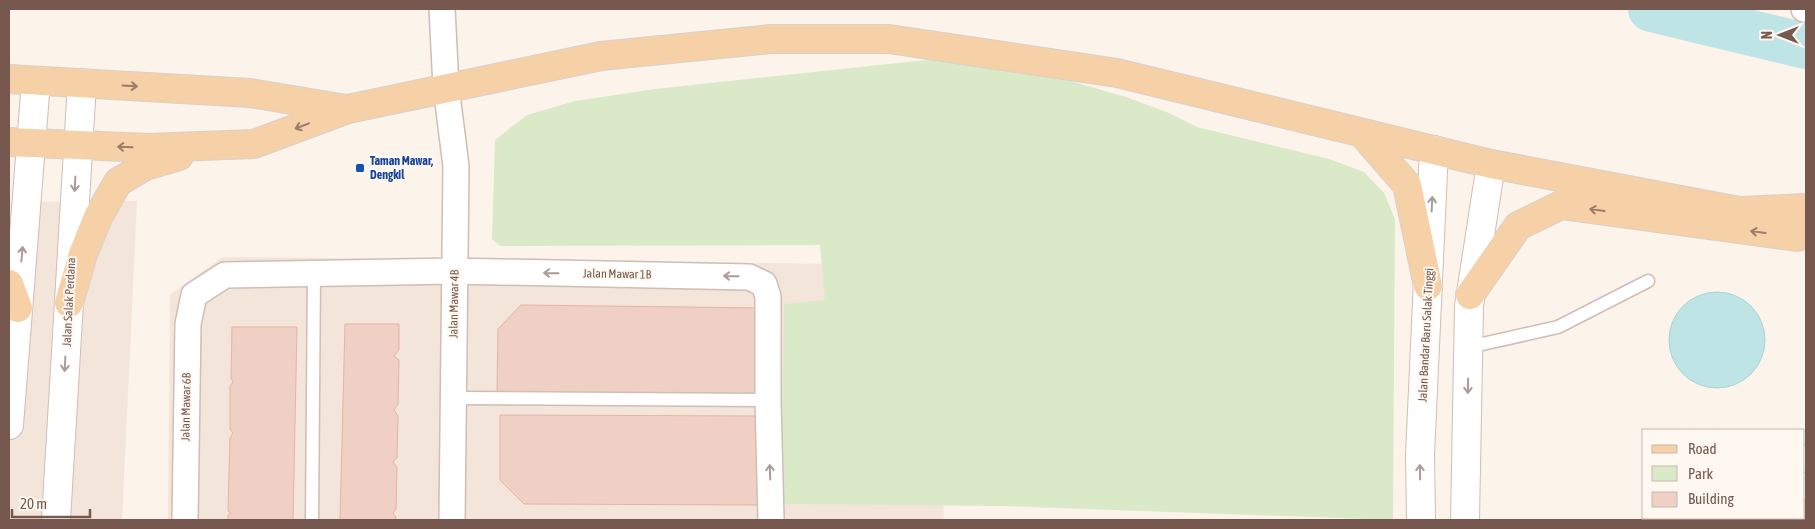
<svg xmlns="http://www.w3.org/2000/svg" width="1815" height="529" viewBox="0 0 1815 529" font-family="'Asap Condensed',sans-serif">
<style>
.residential{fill:#f3e5d9}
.green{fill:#daeac9}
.water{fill:#bfe4e5;stroke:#a6d4d7}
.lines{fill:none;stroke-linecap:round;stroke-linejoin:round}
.river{stroke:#bfe4e5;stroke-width:46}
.building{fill:#f0d0c4;stroke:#e2b5a5}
.service-casing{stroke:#d0bdb3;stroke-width:15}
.minor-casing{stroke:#d0bdb3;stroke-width:28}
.tertiary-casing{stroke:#d0bdb3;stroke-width:30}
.secondary-casing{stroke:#d3bcb0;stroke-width:30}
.primary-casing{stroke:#d9d0cd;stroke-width:30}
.service{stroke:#fff;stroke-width:12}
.minor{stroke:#fff;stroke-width:25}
.tertiary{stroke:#fff;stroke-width:28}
.secondary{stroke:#fff;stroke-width:28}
.primary{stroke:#f6d0a7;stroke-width:28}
.oneway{stroke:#9c7c69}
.oneway2{stroke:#ad9b95}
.transit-dot{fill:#1a4fb4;stroke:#fef8f1;stroke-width:2}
.labels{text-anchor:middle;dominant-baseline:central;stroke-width:4;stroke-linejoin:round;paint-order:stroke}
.transit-label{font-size:12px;font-weight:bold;fill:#164399;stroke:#fef8f1;text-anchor:start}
.street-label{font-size:12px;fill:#76584e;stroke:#fef8f1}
</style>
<rect width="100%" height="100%" fill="#fcf3eb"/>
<!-- residential -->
<path class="residential" d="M 137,201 L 122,520 L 9,520 L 9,202 Z
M 222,257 L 933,265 L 944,520 L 168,520 L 170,295 Z"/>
<!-- green -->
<path class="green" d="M 935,59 L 1060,78 L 1126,97 L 1169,113 L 1197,127 L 1329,159 L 1364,172 L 1384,193 L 1395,219 L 1393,520 L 1001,506 L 781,504 L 784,304 L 825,300 L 820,245 L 500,246 L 492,239 L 495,140 L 527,115 L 575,101 L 655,89 Z"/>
<!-- water -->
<path class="water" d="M1669 340a48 48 0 1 1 96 0a48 48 0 1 1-96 0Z"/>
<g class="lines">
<!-- river -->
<path class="river" d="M 1651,9 L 1806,46"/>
</g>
<!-- building -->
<path class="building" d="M 521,305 L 763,308 L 762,395 L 497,392 L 498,329 Z
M 345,324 L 399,324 L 399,350 L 394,356 L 399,360 L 398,404 L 394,410 L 398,416 L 397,458 L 393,462 L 397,467 L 396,509 L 393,513 L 396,517 L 396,520 L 340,520 Z
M 232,327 L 297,327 L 293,520 L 228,520 L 228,515 L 231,513 L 228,511 L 230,438 L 233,433 L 230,429 L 230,386 L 233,382 L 231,378 Z
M 500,415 L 759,416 L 759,505 L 524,504 L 500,480 Z
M 1806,498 L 1806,520 L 1783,520 L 1788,518 L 1804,518 L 1804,500 Z"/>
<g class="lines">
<defs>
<path id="service" d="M 1469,347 L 1558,327 L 1648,281
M 452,398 L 768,400
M 312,520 L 314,273"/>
<path id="minor" d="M 442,9 L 446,87 L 456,166 L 452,520
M 1804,9 L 1806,9
M 1804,459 L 1806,458
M 185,520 L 188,324 L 194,295 L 225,275 L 454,271 L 749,277 L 764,284 L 768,297 L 768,400 L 771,520
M 1683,520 L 1688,518"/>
<path id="tertiary" d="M 9,425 L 36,81
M 56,520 L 82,83"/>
<path id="secondary" d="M 1421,520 L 1420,455 L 1434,150
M 1465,520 L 1469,306 L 1491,164"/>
<path id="primary" d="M 9,79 L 250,93 L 346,109
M 1362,133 L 1407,185 L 1428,286
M 9,142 L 148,148 L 254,144 L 348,109 L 601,56 L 771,39 L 889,39 L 1117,73 L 1491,164 L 1739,211 L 1806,208
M 9,284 L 18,308
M 1470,295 L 1518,226 L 1561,205 L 1797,237 L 1806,234
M 69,303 L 83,254 L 98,217 L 118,182 L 145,166 L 179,156"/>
</defs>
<!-- service casing -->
<use href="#service" class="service-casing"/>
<!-- minor casing -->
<use href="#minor" class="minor-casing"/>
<!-- tertiary casing -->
<use href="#tertiary" class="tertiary-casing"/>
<!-- secondary casing -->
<use href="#secondary" class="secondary-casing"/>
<!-- primary casing -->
<use href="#primary" class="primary-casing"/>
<!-- service -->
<use href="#service" class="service"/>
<!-- minor -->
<use href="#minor" class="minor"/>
<!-- tertiary -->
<use href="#tertiary" class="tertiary"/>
<!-- secondary -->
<use href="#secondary" class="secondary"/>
<!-- primary -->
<use href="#primary" class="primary"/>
</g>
<!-- one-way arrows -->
<defs><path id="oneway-shaft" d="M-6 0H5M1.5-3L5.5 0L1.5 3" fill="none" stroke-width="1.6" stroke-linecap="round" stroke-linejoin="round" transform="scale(1.25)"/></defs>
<g class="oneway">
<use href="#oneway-shaft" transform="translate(130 86) rotate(3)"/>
<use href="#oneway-shaft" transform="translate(302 126) rotate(159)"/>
<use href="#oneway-shaft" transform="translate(125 147) rotate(-178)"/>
<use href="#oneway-shaft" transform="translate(1597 210) rotate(-172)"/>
<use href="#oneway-shaft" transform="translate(1758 232) rotate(-172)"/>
</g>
<g class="oneway2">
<use href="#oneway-shaft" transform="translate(75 184) rotate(93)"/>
<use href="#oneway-shaft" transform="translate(1432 204) rotate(-87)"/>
<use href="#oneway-shaft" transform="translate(22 254) rotate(-85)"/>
<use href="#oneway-shaft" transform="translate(551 273) rotate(-179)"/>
<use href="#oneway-shaft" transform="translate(731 276) rotate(-179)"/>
<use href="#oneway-shaft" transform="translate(65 364) rotate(93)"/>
<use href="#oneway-shaft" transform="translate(1468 386) rotate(91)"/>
<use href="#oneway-shaft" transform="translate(770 472) rotate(-92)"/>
<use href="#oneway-shaft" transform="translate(1420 472) rotate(-91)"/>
</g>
<!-- markers -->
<rect class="transit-dot" x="355" y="163" width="10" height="10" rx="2.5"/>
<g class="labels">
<!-- transit labels -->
<g class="transit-label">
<text x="370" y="161">Taman Mawar,<tspan x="370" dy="14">Dengkil</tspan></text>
</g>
<!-- street labels -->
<g class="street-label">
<text transform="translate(617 274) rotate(1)">Jalan Mawar 1B</text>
<text transform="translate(69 302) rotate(-87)">Jalan Salak Perdana</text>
<text transform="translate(454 304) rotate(-89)">Jalan Mawar 4B</text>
<text transform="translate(1426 335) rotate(-87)">Jalan Bandar Baru Salak Tinggi</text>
<text transform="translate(186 407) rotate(-89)">Jalan Mawar 6B</text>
</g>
</g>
<!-- border -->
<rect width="1815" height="529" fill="none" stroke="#76584e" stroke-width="20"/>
<!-- legend -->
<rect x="1642" y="429" width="162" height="90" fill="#fef8f1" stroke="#c8b8b0"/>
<rect x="1652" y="445" width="25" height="8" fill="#f6d0a7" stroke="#c8b8b0"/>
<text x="1688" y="454" font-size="15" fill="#76584e">Road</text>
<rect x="1652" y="466" width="25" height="15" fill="#daeac9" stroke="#c8b8b0"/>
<text x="1688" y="479" font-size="15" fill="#76584e">Park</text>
<rect x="1652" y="492" width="25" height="15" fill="#f0d0c4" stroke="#c8b8b0"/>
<text x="1688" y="504" font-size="15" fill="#76584e">Building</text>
<!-- north arrow -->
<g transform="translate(1780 35) rotate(270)" stroke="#fef8f1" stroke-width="4" paint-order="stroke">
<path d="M0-4L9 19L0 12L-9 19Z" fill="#76584e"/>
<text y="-8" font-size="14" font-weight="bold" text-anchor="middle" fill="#76584e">N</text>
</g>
<!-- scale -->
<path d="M12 509v8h78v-8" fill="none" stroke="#76584e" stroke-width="2.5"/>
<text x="20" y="509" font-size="15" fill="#76584e" stroke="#fef8f1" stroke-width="4" paint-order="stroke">20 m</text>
</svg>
